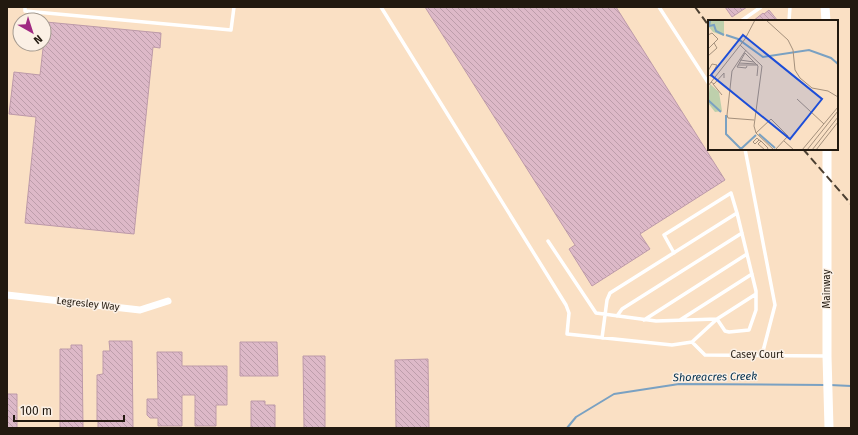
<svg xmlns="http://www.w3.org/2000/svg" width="858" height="435" viewBox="0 0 858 435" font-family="'Fira Sans',sans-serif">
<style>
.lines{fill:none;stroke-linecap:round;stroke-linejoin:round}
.stream{stroke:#7aa1c2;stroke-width:2}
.building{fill:url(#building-back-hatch);stroke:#bd9aa9}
.service{stroke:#fff;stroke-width:3.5}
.minor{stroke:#fff;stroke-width:7}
.tertiary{stroke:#fff;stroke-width:9}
.rail{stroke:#4b3f31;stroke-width:2;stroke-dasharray:8 4;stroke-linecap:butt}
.labels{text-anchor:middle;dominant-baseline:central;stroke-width:3;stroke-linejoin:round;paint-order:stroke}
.street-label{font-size:10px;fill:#22190f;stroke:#fbf0e5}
.water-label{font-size:11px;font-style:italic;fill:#003050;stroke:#fbf0e5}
.inset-river{fill:none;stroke:#7aa1c2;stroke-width:2}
.inset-road{fill:none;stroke:#a4907c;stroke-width:1}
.view{fill:#1d4ed8;fill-opacity:0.15;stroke:#1d4ed8;stroke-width:2}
.inset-edge{fill:none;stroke:#22190f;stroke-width:2}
</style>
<defs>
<pattern id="building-back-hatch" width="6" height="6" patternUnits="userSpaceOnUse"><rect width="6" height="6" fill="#ddb9c8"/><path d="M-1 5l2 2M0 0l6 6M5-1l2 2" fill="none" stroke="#bd9eab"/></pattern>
</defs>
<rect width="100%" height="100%" fill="#fae0c4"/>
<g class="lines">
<!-- stream -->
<path class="stream" d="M 830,385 L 851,386
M 567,428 L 576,417 L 614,394 L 679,384 L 826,385"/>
</g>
<!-- building -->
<path class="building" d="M 425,7 L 616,7 L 725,180 L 640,234 L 650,249 L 592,286 L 569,249 L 575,245 Z
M 725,7 L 747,7 L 732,17 Z
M 769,10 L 778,21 L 753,21 L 763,13 L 764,14 Z
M 46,22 L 161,33 L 160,48 L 153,47 L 134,234 L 25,223 L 36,117 L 9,114 L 14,72 L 40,75 Z
M 109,341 L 132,341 L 133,428 L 98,428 L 98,421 L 97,421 L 97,375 L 103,374 L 103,351 L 110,351 Z
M 240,342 L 277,342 L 278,376 L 240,376 Z
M 71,345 L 82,345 L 83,428 L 60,428 L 60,349 L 71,349 Z
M 157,352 L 182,352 L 182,366 L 227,366 L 227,405 L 216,405 L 216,426 L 195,426 L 195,395 L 182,395 L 182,426 L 158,426 L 158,418 L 150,418 L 147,415 L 147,399 L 158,399 Z
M 303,356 L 325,356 L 325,428 L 304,428 Z
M 428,359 L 429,428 L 396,428 L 395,360 Z
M 7,394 L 17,394 L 17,428 L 7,428 Z
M 251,401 L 265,401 L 265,405 L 275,405 L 275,428 L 251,428 Z"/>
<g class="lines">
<!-- service -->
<path class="service" d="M 25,7 L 25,11 L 231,30 L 234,7
M 381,7 L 566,305 L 569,313 L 567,334 L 672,345 L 692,342 L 717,319 L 756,294
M 659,7 L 709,84
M 741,21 L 761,7
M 789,21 L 790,7
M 745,149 L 775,305 L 762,355
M 548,241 L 596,313 L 656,321 L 717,319 L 725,331 L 729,332 L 749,330 L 756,310 L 756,291 L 737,213 L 731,193 L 664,235 L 674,253
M 617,316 L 622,309 L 742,233
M 644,320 L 747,254
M 680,320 L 752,274
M 602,338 L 607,300 L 610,293 L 737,213
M 692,342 L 705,355 L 826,356"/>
<!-- minor -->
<path class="minor" d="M 7,295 L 140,310 L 168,301"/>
<!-- tertiary -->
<path class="tertiary" d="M 825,7 L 826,21
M 827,149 L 827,356 L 829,428"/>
<!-- rail -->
<path class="rail" d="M 695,7 L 709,26
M 803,149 L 851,204"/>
</g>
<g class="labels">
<!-- street labels -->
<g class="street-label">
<text transform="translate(827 289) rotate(-90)">Mainway</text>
<text transform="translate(88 304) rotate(6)">Legresley Way</text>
<text x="757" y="355">Casey Court</text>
</g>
<!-- water labels -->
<g class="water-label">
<text transform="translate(715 377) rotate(-1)">Shoreacres Creek</text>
</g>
</g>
<!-- overview -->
<g transform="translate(708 20)">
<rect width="130" height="130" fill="#fae0c4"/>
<path d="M 0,0 L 16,0 L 16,16 L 5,12 L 0,6 ZM 2,64 L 11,72 L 14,91 L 7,92 L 0,83 Z" fill="#bed0ac"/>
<path class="inset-river" d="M 2,0 L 1,6 L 6,5 L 8,11 L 16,15M 18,15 L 30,19 L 55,37 L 101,30 L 123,38 L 130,44M 0,80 L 13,92M 18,95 L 18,114 L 32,128 L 34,128 L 48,115M 51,114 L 67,128"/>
<path class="inset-road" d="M 58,0 L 80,20 L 85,30 L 87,50 L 92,58 L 104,68 L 120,71 L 130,77M 0,15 L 4,13 L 10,19 L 0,29M 32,25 L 54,46 L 46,106 L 48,113 L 66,130M 38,30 L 24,51 L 19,95 L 20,98 L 46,100M 0,36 L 9,28 L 6,23M 32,40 L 46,42M 31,43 L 48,44M 30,45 L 50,45M 39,46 L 38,48 L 29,47 L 37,33 L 50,46 L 49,56M 0,51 L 4,44 L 9,45 L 3,56 L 0,55M 3,62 L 6,64 L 16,53 L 16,58M 5,64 L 14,75M 0,66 L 37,19 L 47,0M 89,79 L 116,104M 48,113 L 63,99 L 80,116 L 67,130M 51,120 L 47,124 L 45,122 L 49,118 L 51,120 L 53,121 L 60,128 L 59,130M 53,121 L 50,124 L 57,130M 76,121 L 86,130M 94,130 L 130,87M 99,130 L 130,91M 104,130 L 130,97M 108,130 L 130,102"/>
<path class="view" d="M 35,15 L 114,79 L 82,119 L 3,55 Z"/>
<rect width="130" height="130" class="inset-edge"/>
</g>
<!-- border -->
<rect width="858" height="435" fill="none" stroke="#22190f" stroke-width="16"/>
<!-- north arrow -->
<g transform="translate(32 32) rotate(141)"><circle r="19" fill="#fbf0e5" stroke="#a49a8f"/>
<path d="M0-3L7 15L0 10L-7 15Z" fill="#a02a82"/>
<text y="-6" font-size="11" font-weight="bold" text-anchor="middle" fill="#22190f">N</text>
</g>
<!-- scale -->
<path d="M14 415v6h110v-6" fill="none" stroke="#22190f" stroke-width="2"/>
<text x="20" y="415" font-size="12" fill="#22190f" stroke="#fbf0e5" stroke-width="3" paint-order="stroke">100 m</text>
</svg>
